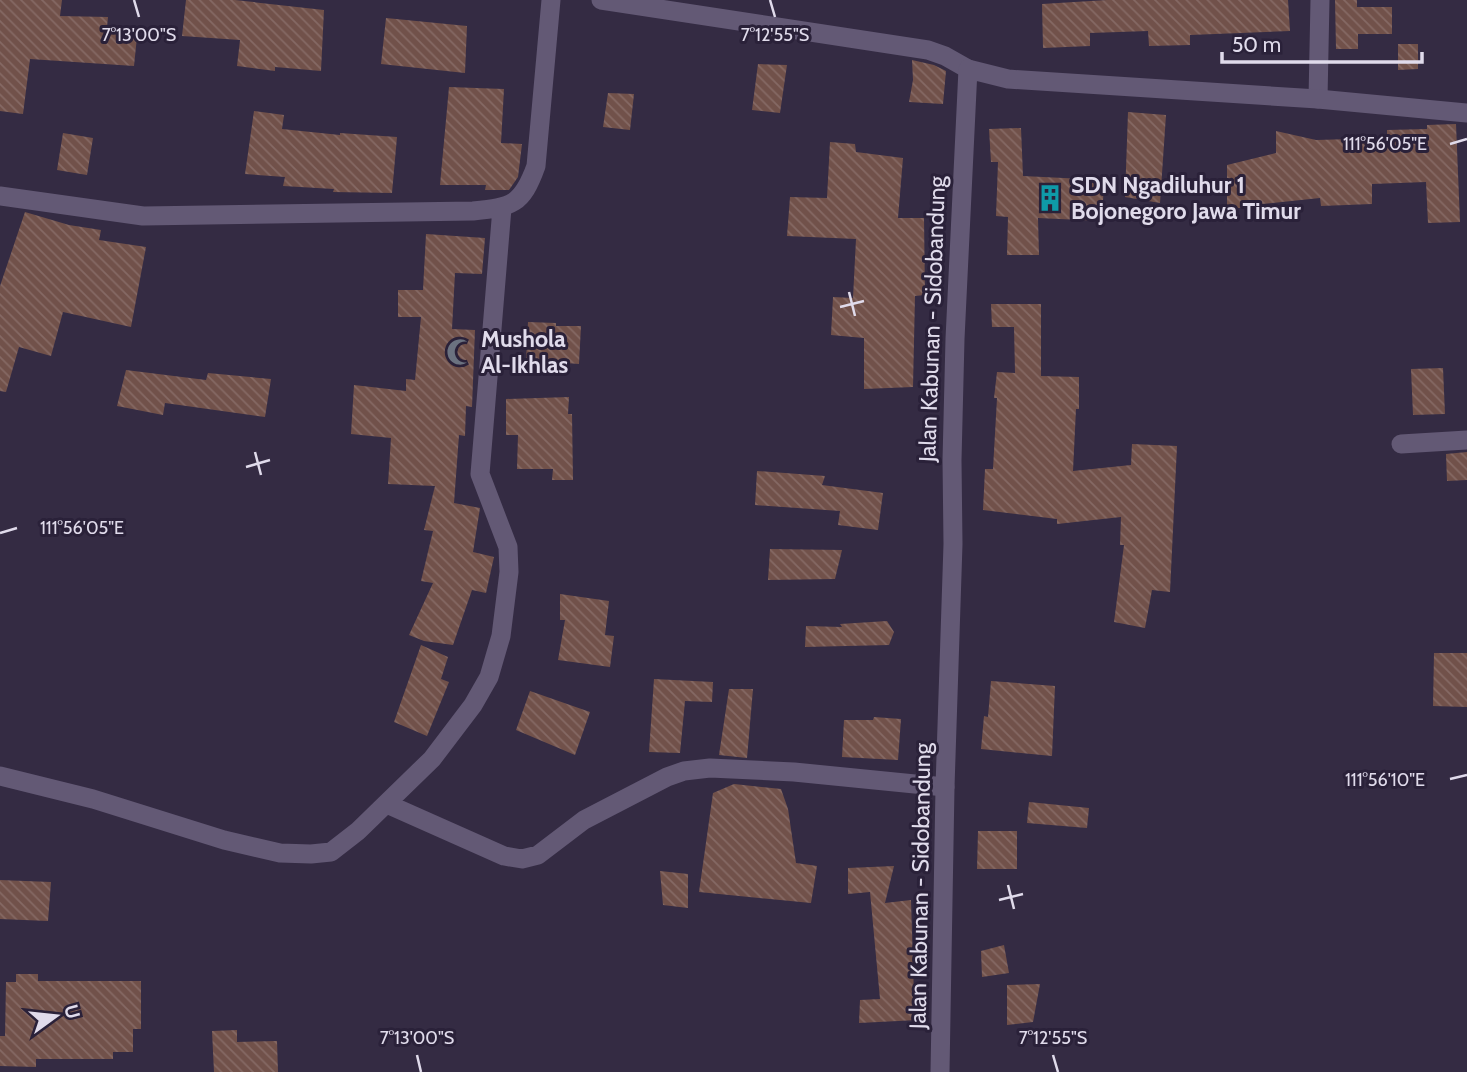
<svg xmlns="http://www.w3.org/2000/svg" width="1467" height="1072" viewBox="0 0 1467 1072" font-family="Cabin,sans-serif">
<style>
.building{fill:url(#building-back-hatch)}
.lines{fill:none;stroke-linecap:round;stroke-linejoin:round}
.minor{stroke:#635975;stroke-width:19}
.tertiary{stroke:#635975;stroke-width:19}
.ticks{fill:none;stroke:#e0dbeb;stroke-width:2.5}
.labels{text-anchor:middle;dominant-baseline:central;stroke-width:6;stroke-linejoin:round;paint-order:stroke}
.poi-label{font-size:23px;font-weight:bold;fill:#e0dbeb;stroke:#2a2139;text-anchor:start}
.street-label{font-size:23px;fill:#e0dbeb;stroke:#2a2139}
.ticks-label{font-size:18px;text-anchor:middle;fill:#e0dbeb;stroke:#2a2139;stroke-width:6;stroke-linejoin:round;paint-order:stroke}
</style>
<defs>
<pattern id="building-back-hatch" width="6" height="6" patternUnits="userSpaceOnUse" patternTransform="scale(1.75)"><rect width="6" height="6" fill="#71514a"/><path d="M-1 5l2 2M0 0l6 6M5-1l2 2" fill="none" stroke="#856964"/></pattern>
</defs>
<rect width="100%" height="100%" fill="#342b43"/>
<!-- building -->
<path class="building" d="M 0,0 L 62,0 L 60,16 L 108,17 L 107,27 L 138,27 L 134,66 L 30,59 L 23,114 L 0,111 Z
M 186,0 L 235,0 L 324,10 L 321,71 L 275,67 L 275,71 L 237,66 L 240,40 L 182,36 Z
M 1107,0 L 1288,0 L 1290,31 L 1190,35 L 1190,45 L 1149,46 L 1148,31 L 1090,33 L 1090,46 L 1043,48 L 1042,4 Z
M 1335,0 L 1357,0 L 1357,7 L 1392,7 L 1392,34 L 1358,34 L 1358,49 L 1336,49 Z
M 386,18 L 467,26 L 465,73 L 381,64 Z
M 1398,44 L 1418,44 L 1418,69 L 1398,70 Z
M 912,60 L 934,65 L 946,71 L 943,104 L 909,102 L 913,80 Z
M 758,64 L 787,65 L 780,113 L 752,110 Z
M 449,87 L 504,89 L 501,143 L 522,144 L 518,177 L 509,190 L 485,190 L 486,185 L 440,185 Z
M 608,93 L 634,94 L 630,130 L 603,127 Z
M 254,111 L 284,115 L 282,129 L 340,135 L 340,133 L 397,137 L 392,193 L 333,192 L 334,189 L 283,186 L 285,177 L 245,174 Z
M 1128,112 L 1166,115 L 1160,203 L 1125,197 Z
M 1456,124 L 1460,222 L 1428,223 L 1426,182 L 1372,184 L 1372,204 L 1321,206 L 1320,198 L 1262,204 L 1262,208 L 1227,208 L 1227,165 L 1276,153 L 1276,131 L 1316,140 L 1387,138 L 1387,130 L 1427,129 L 1427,125 Z
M 1021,128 L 1023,176 L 1104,180 L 1102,221 L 1038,218 L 1039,255 L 1007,255 L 1008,217 L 996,216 L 998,162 L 991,162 L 989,129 Z
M 63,133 L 93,138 L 87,175 L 57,170 Z
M 830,142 L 855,144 L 856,152 L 903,158 L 898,218 L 924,218 L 925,295 L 915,296 L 913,387 L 864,389 L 864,338 L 831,335 L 833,297 L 853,298 L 856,239 L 787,236 L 790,197 L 827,198 Z
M 25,212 L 69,225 L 101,230 L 99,240 L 146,247 L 131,327 L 63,312 L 51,356 L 19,347 L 6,392 L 0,391 L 0,286 Z
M 426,234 L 485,238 L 482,274 L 455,273 L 452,329 L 475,330 L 472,407 L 466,406 L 465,436 L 459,435 L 454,503 L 480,508 L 473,552 L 494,557 L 486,593 L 472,590 L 453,645 L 424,641 L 409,635 L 433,583 L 421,581 L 433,531 L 424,530 L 435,486 L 388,484 L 391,438 L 351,434 L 354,385 L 406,391 L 406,379 L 415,380 L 421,317 L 398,317 L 398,290 L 423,290 Z
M 991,304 L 1041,304 L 1041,376 L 1079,377 L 1079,409 L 1076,409 L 1073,471 L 1131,465 L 1132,444 L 1177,446 L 1170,592 L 1152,590 L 1145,628 L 1114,622 L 1124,545 L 1120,545 L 1121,517 L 1057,524 L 1057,519 L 983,510 L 985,469 L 993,469 L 997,398 L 994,398 L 997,372 L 1015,373 L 1014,327 L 992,327 Z
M 528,322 L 556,323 L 556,326 L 581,326 L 579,364 L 526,360 Z
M 1443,368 L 1445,414 L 1413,415 L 1411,369 Z
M 126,370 L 206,380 L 208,373 L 271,379 L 265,417 L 165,403 L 163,415 L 117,406 Z
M 569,397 L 568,414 L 572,414 L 573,480 L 552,480 L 553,469 L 517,469 L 518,435 L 506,435 L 506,399 Z
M 1467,452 L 1467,480 L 1447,481 L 1446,454 Z
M 757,471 L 825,476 L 822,485 L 883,493 L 878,530 L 838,525 L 840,511 L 755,505 Z
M 770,549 L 842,550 L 835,579 L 768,580 Z
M 560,594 L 609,601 L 605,635 L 614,636 L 610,667 L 558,660 L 565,620 L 560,620 Z
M 887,621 L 894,632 L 889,645 L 805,647 L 806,626 L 842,627 L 840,624 Z
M 421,645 L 448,657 L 441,679 L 449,682 L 427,736 L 394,722 Z
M 1434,653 L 1467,653 L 1467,707 L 1433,706 Z
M 654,679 L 713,682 L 712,702 L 685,701 L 680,753 L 649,752 Z
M 991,681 L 1055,686 L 1052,756 L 981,749 L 984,716 L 988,717 Z
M 729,689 L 753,689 L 747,758 L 719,755 Z
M 530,691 L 590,712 L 575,755 L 516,730 Z
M 874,717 L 901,719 L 898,760 L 842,757 L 844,720 L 873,720 Z
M 734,784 L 781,789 L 788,809 L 796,863 L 817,866 L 811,903 L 699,892 L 713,793 Z
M 1029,802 L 1089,808 L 1087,828 L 1027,823 Z
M 978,831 L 1017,831 L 1017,869 L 977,869 Z
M 894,866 L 885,903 L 911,900 L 914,997 L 916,997 L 918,1020 L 859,1023 L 860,1000 L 880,999 L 870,892 L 848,894 L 848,868 Z
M 660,871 L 688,874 L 688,908 L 663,905 Z
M 0,880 L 51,882 L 48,921 L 0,919 Z
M 1004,945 L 1009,973 L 982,977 L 981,951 Z
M 16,974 L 38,974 L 38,981 L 141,981 L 141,1029 L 133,1029 L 133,1052 L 113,1052 L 113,1059 L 36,1059 L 36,1067 L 0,1066 L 0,1036 L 5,1036 L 6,982 L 16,982 Z
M 1040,984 L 1033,1022 L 1007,1025 L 1007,985 Z
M 237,1030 L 237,1042 L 277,1041 L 278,1072 L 214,1072 L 212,1031 Z"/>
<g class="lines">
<!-- minor -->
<path class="minor" d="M 601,0 L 928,50 L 945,56 L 968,69
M 1318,99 L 1320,0
M 0,196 L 143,216 L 473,211 C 512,207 522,205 536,166 L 551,0
M 1401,444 L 1467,440
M 0,776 L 93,799 L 224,840 L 280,853 L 311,854 L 331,852 L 358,831 L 432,759 L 473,705 L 489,677 L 501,636 L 509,572 L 508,547 L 480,474 L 502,208
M 387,804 L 504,856 L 522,859 L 538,855 L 584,820 L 667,777 L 684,771 L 710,768 L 794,772 L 945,787"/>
<!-- tertiary -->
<path class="tertiary" d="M 940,1072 L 945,787 L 953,544 L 952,460 L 955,339 L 968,69 L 1008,79 L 1318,99 L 1467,113"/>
</g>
<!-- ticks -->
<path class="ticks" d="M 134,0 L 139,17M 770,0 L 775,17M 1450,144 L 1467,139M 849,292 L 855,316M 840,307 L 864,301M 255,452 L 261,475M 246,467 L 270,460M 0,533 L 17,528M 1450,779 L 1467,775M 1008,885 L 1014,909M 999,900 L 1023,894M 417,1055 L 421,1072M 1053,1055 L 1058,1072"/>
<!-- icons -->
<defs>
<symbol id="building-bare" viewBox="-9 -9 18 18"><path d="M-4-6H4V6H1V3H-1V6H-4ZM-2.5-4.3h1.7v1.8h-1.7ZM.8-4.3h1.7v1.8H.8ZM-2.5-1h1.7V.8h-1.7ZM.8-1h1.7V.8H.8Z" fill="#0f9aa8" stroke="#2a2139" stroke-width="2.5" paint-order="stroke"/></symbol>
<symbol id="mosque-bare" viewBox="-9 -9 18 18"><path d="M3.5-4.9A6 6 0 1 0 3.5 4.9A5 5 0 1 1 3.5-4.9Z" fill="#6b7280" stroke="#2a2139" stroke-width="2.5" paint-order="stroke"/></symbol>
</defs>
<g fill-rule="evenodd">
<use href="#building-bare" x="1031" y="179" width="38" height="38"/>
<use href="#mosque-bare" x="441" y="333" width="38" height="38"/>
</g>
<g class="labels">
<!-- poi labels -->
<g class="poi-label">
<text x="1071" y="185">SDN Ngadiluhur 1<tspan x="1071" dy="26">Bojonegoro Jawa Timur</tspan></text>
<text x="481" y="339">Mushola<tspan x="481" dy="26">Al-Ikhlas</tspan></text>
</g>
<!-- street labels -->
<g class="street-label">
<text transform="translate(932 319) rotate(-88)">Jalan Kabunan - Sidobandung</text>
<text transform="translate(920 886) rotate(-89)">Jalan Kabunan - Sidobandung</text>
</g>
</g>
<g class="ticks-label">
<text x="139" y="41">7°13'00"S</text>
<text x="775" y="41">7°12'55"S</text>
<text x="1385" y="150">111°56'05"E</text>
<text x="82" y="534">111°56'05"E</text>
<text x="1385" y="786">111°56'10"E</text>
<text x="417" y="1044">7°13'00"S</text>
<text x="1053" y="1044">7°12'55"S</text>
</g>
<!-- north arrow -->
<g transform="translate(56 1016) rotate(75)" stroke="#2a2139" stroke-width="5" paint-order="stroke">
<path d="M0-5L12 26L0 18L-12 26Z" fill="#e0dbeb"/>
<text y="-10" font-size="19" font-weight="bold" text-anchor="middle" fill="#e0dbeb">U</text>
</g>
<!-- scale -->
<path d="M1222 52v10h200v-10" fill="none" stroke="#e0dbeb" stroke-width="3.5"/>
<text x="1232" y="52" font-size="21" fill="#e0dbeb" stroke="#2a2139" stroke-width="5" paint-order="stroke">50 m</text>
</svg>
